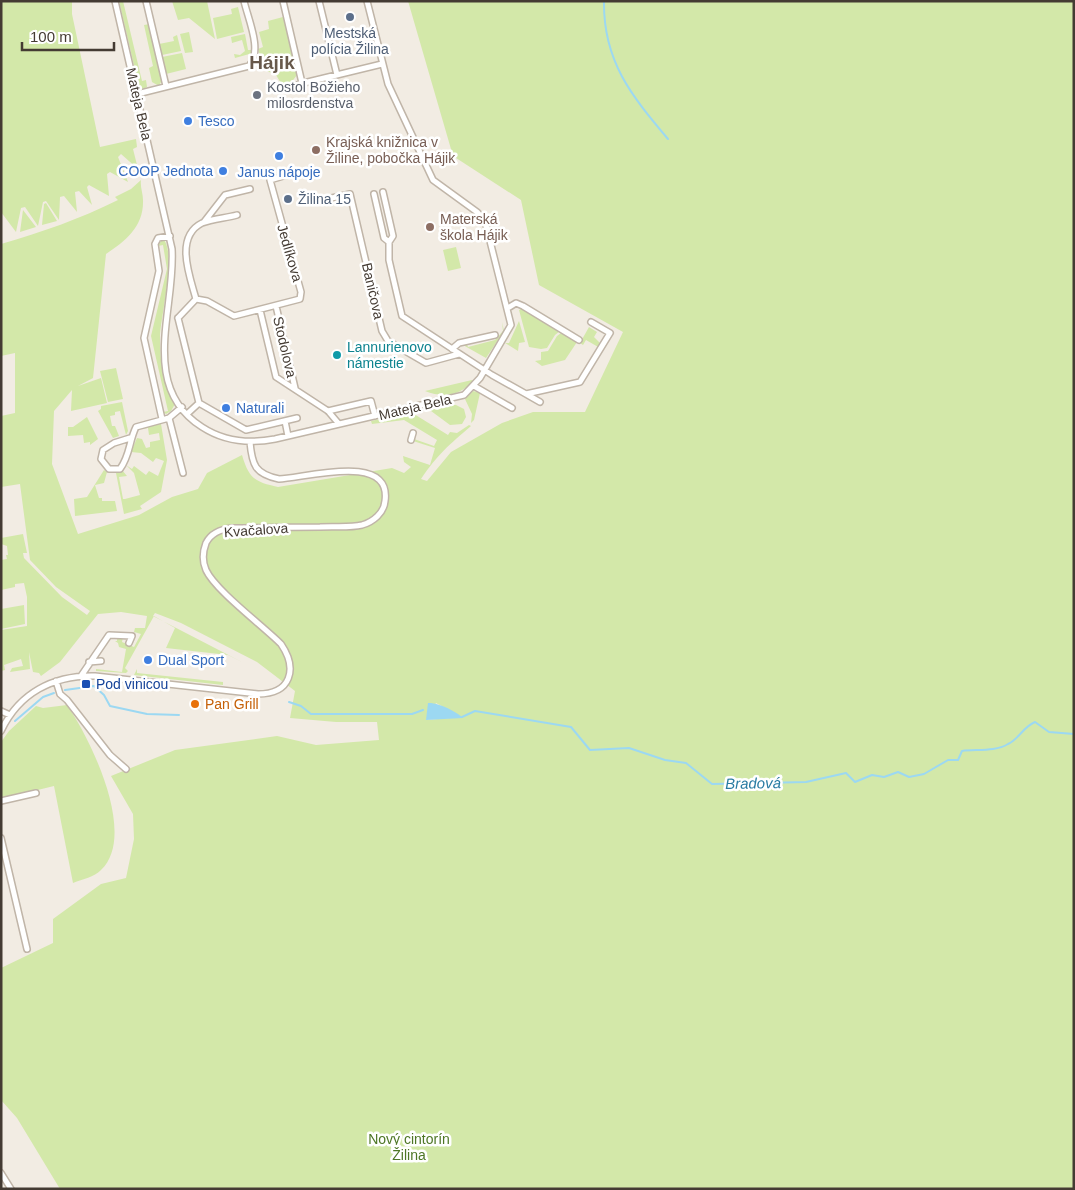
<svg xmlns="http://www.w3.org/2000/svg" width="1075" height="1190" font-family="Arial,sans-serif">
	<rect width="100%" height="100%" fill="#f2ece3"/>
	<path fill="#d3e8a9" fill-rule="evenodd" d="M1,1h71v13l28,133 36,-8 1,8 -4,2 5,20 -17,-15 -3,3 10,25 -18,-10 -3,2 2,22 -20,-11 -2,2 5,18 -13,-14 -4,1 2,20 -13,-16 -4,1 -1,23 -13,-19 -3,1 -5,24 -13,-19 -4,1 -5,24 -15,-20z
		M119,1h4l19,80 4,-1 1,7 -4,2 -4,-2z
		M172,1h35l8,38 -26,-21 -11,2z
		M408,1h666v1188h-1014l-43,-71 -16,-18v-132l52,-25v-24l48,-35 25,-6 8,-39 -1,-25 -22,-38 64,-26 102,-14 39,9 63,-5 -2,-18h-41l-46,-4 5,-27 -38,-29 -76,-39 -26,-10 -2,3 89,46 -14,-7 -62,-7 9,-20 -21,-12 -29,52 3,3 -2,2 -30,-2v-2l26,3 4,-23 -7,-2 -1,-4 -3,-2h2v-4h6l-1,5 12,5 7,-13 -7,-2 1,-4h10l2,-12 -26,-4 -23,2 -38,48 -19,14 -2,-3 -6,-1 -4,-20 1,17 -20,3 2,-4 11,-2 -2,-7 -17,6 1,5 -4,1v-41l26,-4v-29l-3,-14 -9,1v3l-14,3v-30l6,-1 -1,-4h2l-1,-9 -6,-2v-6l22,-4 4,19h-4l1,5 38,39 25,18 3,-4 -34,-24 -26,-27 -10,-76 -19,3v-71l14,-3v-60l-14,3v-112c41,-12 79,-25 117,-44l-3,-3 16,-8 10,-9c-1,7 2,13 2,20 1,26 -17,41 -37,54l-13,124 -15,8 23,-8 6,25 -36,8 1,-21 -18,21 -2,53 26,70 61,-19 33,-18 26,-8 9,-16 35,-18c7,23 12,27 36,32l114,-19 12,5 7,-6 -7,-5 -1,-6 27,9 5,-17 -22,-7 1,-2 20,7 3,-6 -33,-20 -32,4 -1,-3 43,-10v3l34,21 2,-3 7,1 12,-8 2,1c-22,19 -33,28 -50,53l6,2 24,-29 51,-29 31,-11h52l38,-80 -84,-47 -18,-85 -68,-44zM436,703l26,14 -36,3z
		M238,7l6,25 -27,7 -4,-21 19,-4 -1,-5z
		M283,17l14,58 -7,9 -8,1 -6,-10 -20,-9 4,-10 -2,-7 5,-2 -4,-15 10,-3 -1,-8z
		M150,24l12,56 -3,6 -7,-4 -3,-14 4,-2 -9,-41z
		M189,32l4,20 -8,1 -5,-19z
		M245,34l3,16h5v3l-18,5 -1,-4 6,1 5,-4 -3,-11 -10,3 -1,-6z
		M177,35l4,16 -19,4 -3,-11 15,-3 -1,-4z
		M182,53l4,16 -20,5 -4,-17z
		M46,203l11,18 -15,4 2,-21z
		M23,210l13,17 -16,5z
		M164,240c12,15 -3,76 -4,96 0,24 2,48 15,68l-4,7 -5,3 -3,-2 5,-1 -17,-75 16,-67 -4,-24 -5,1 3,-5z
		M456,247l5,21 -13,3 -5,-21z
		M523,308l37,23 -5,4 -8,13 -6,1 -12,-2 -10,-37z
		M519,321l6,21 -6,1 -1,8 -13,-8h4z
		M502,322l2,9 -18,27 -23,-13 4,-1 1,3 27,-7 8,-9z
		M589,327l8,5 -3,5 8,8 -2,3 -14,-8 -3,5 -3,-2z
		M561,333l16,9 -12,18 -23,6 -7,-5 6,-1v-8l7,-1 9,-15z
		M116,368l7,31 -15,3 -8,-31z
		M472,380l1,1c-13,15 -30,17 -48,10z
		M473,391l7,2 -6,27 -3,3 1,-9 -7,-15z
		M122,402l6,29 -2,4 -6,-24 -5,1v3l-5,1 2,10h3l4,10 -6,2 -15,-27 3,-2v-3z
		M446,404l10,1 8,4 2,8 -4,7 -12,1 -23,-17z
		M87,417l11,22 -8,6v-3l-6,1 -1,-8 -15,1v-9h5z
		M161,424l6,36 -6,32 -21,14 2,3 -18,5 -8,-41 6,-3 5,6 -8,1 4,22h2l15,-4 -6,-22 -8,-8 6,4 2,-3 12,9 3,-4 9,5 6,-15 -8,-3 -3,4 -12,-9 -10,-1 6,-14 5,1 4,9 4,-1v-5l10,-2 -1,-7 -10,2 -1,-7 -6,1v-2z
		M104,470l3,2 -3,11 -9,2 4,13h3v3h13l2,10 -42,5 -1,-17 13,-2z
		M24,605l1,19 -24,5v-20z
		M137,669v4l86,9v3l-89,-10z
		M67,705c23,33 71,130 34,165 -7,7 -18,9 -28,13l-19,-97 -53,13v-57l8,-11 27,-25 7,2z"/>
	<path fill="#9cd8f2" d="M428,703c9,-1 28,8 35,15l-37,2z"/>
	<g fill="none" stroke-linecap="round" stroke-linejoin="round">
		<path stroke="#9cd8f2" stroke-width="2" d="M604,1c-1,60 27,94 64,138
			M65,690l29,-4 10,9 6,11 37,8 32,1
			M289,702l12,4 10,8h101l11,-4
			M462,717l13,-6 96,16 19,23 39,-2 36,12 21,3 26,21 94,-2 40,-9 9,9 17,-7 12,2 14,-5 11,5 15,-3 24,-14h10l4,-9c14,-2 33,1 46,-7 11,-5 15,-17 27,-22l14,10 25,2
			M15,721l28,-24 11,-4"/>
		<g stroke="#c0b5a8" stroke-width="8">
			<path id="street" d="M115,1l57,248c4,59 -34,137 30,178 23,15 47,17 73,12l189,-44 16,-17 31,-53 -26,-104 -8,-9 -44,-32 -45,-96 -21,-83
				M146,1l20,85
				M283,1l19,82
				M319,1l18,74
				M283,88l99,-24
				M137,94l112,-28c14,-15 -1,-47 -5,-65
				M383,192l10,44 -4,6
				M374,194l10,44 5,4v18l13,56 90,59 34,19 54,-12 30,-49 -19,-11
				M318,201l32,-7 32,137 6,10 38,22 33,-9
				M237,215c-11,3 -25,4 -35,8 -28,14 -12,54 -6,76l11,2 27,15 66,-17 1,-7 -31,-112 20,-6
				M204,222l21,-27 25,-6
				M276,306l19,82
				M508,308l8,-5 7,3 56,34
				M260,310l16,67 52,34 11,13
				M178,318l21,85 47,27 51,-12
				M178,318l18,-19
				M452,349l7,-6 36,-8
				M474,386l38,22
				M526,394l14,8
				M328,411l43,-10 4,15
				M187,414l12,-11
				M169,418l14,55
				M162,419l-18,-81 15,-67 -4,-27 3,-6 12,-2
				M285,421l3,15
				M130,438l-16,5 -11,7 -2,9 8,10h11c10,-13 9,-28 16,-42l33,-9 13,-11
				M411,440l2,-7
				M89,662l12,-1
				M81,676l28,-41 23,1 -3,7
				M56,681l4,13 7,6 43,55 16,14
				M1,711l9,4
				M1,731c18,-38 52,-56 94,-55l163,18c33,0 40,-25 23,-50 -18,-18 -66,-54 -75,-74 -4,-9 -3,-19 0,-27 5,-10 16,-14 26,-15 30,0 59,-1 88,-1 14,-1 29,1 42,-2 11,-3 22,-12 23,-24 7,-49 -80,-23 -106,-22 -24,-5 -27,-14 -29,-37
				M1,801l35,-8
				M1,838l26,111
				M1,1173l10,16"/>
		</g>
		<use href="#street" stroke="#fff" stroke-width="5"/>
	</g>
	<g fill="#5c6f8a" stroke="#fff" stroke-width="2">
		<circle cx="350" cy="17" r="5"/>
		<circle cx="288" cy="199" r="5"/>
	</g>
	<circle fill="#6b7280" stroke="#fff" stroke-width="2" cx="257" cy="95" r="5"/>
	<g fill="#3f7fe0" stroke="#fff" stroke-width="2">
		<circle cx="188" cy="121" r="5"/>
		<circle cx="279" cy="156" r="5"/>
		<circle cx="223" cy="171" r="5"/>
		<circle cx="226" cy="408" r="5"/>
		<circle cx="148" cy="660" r="5"/>
	</g>
	<g fill="#8d6e63" stroke="#fff" stroke-width="2">
		<circle cx="316" cy="150" r="5"/>
		<circle cx="430" cy="227" r="5"/>
	</g>
	<circle fill="#0f9aa8" stroke="#fff" stroke-width="2" cx="337" cy="355" r="5"/>
	<rect fill="#1a4fb4" stroke="#fff" stroke-width="2" x="81" y="679" width="10" height="10" rx="2.5"/>
	<circle fill="#e8710a" stroke="#fff" stroke-width="2" cx="195" cy="704" r="5"/>
	<g text-anchor="middle" dominant-baseline="central" stroke-width="5" stroke-linejoin="round" paint-order="stroke">
		<g font-size="14" fill="#4e5e75" stroke="#fff">
			<text x="350" y="33">Mestská<tspan x="350" dy="16">polícia Žilina</tspan></text>
			<text x="298" y="199" text-anchor="start">Žilina 15</text>
		</g>
		<g font-size="14" fill="#5b616d" stroke="#fff" text-anchor="start">
			<text x="267" y="87">Kostol Božieho<tspan x="267" dy="16">milosrdenstva</tspan></text>
		</g>
		<g font-size="14" fill="#443b33" stroke="#fff">
			<text transform="translate(139 104) rotate(77)">Mateja Bela</text>
			<text transform="translate(290 253) rotate(74)">Jedlíkova</text>
			<text transform="translate(373 291) rotate(77)">Baničova</text>
			<text transform="translate(285 347) rotate(77)">Stodolova</text>
			<text transform="translate(415 407) rotate(-13)">Mateja Bela</text>
			<text transform="translate(256 530) rotate(-4)">Kvačalova</text>
		</g>
		<g font-size="14" fill="#366cbe" stroke="#fff" text-anchor="start">
			<text x="198" y="121">Tesco</text>
			<text x="213" y="171" text-anchor="end">COOP Jednota</text>
			<text x="279" y="172" text-anchor="middle">Janus nápoje</text>
			<text x="236" y="408">Naturali</text>
			<text x="158" y="660">Dual Sport</text>
		</g>
		<g font-size="14" fill="#785e54" stroke="#fff" text-anchor="start">
			<text x="326" y="142">Krajská knižnica v<tspan x="326" dy="16">Žiline, pobočka Hájik</tspan></text>
			<text x="440" y="219">Materská<tspan x="440" dy="16">škola Hájik</tspan></text>
		</g>
		<g font-size="14" fill="#0d838f" stroke="#fff" text-anchor="start">
			<text x="347" y="347">Lannurienovo<tspan x="347" dy="16">námestie</tspan></text>
		</g>
		<g font-size="14" fill="#164399" stroke="#fff" text-anchor="start">
			<text x="96" y="684">Pod vinicou</text>
		</g>
		<g font-size="14" fill="#c56008" stroke="#fff" text-anchor="start">
			<text x="205" y="704">Pan Grill</text>
		</g>
		<g font-size="14" fill="#4d7625" stroke="#fff">
			<text x="409" y="1139">Nový cintorín<tspan x="409" dy="16">Žilina</tspan></text>
		</g>
		<g font-size="15" font-style="italic" fill="#287ba2" stroke="#fff">
			<text transform="translate(753 783) rotate(-1)">Bradová</text>
		</g>
		<g font-size="19" font-weight="bold" fill="#67584a" stroke="#fff">
			<text x="272" y="62">Hájik</text>
		</g>
	</g>
	<rect width="1075" height="1190" fill="none" stroke="#443b33" stroke-width="5"/>
	<path d="M22 42v8h92v-8" fill="none" stroke="#443b33" stroke-width="2.5"/>
	<text x="30" y="42" font-size="15" fill="#443b33" stroke="#ffffff" stroke-width="4" paint-order="stroke">100 m</text>
</svg>
